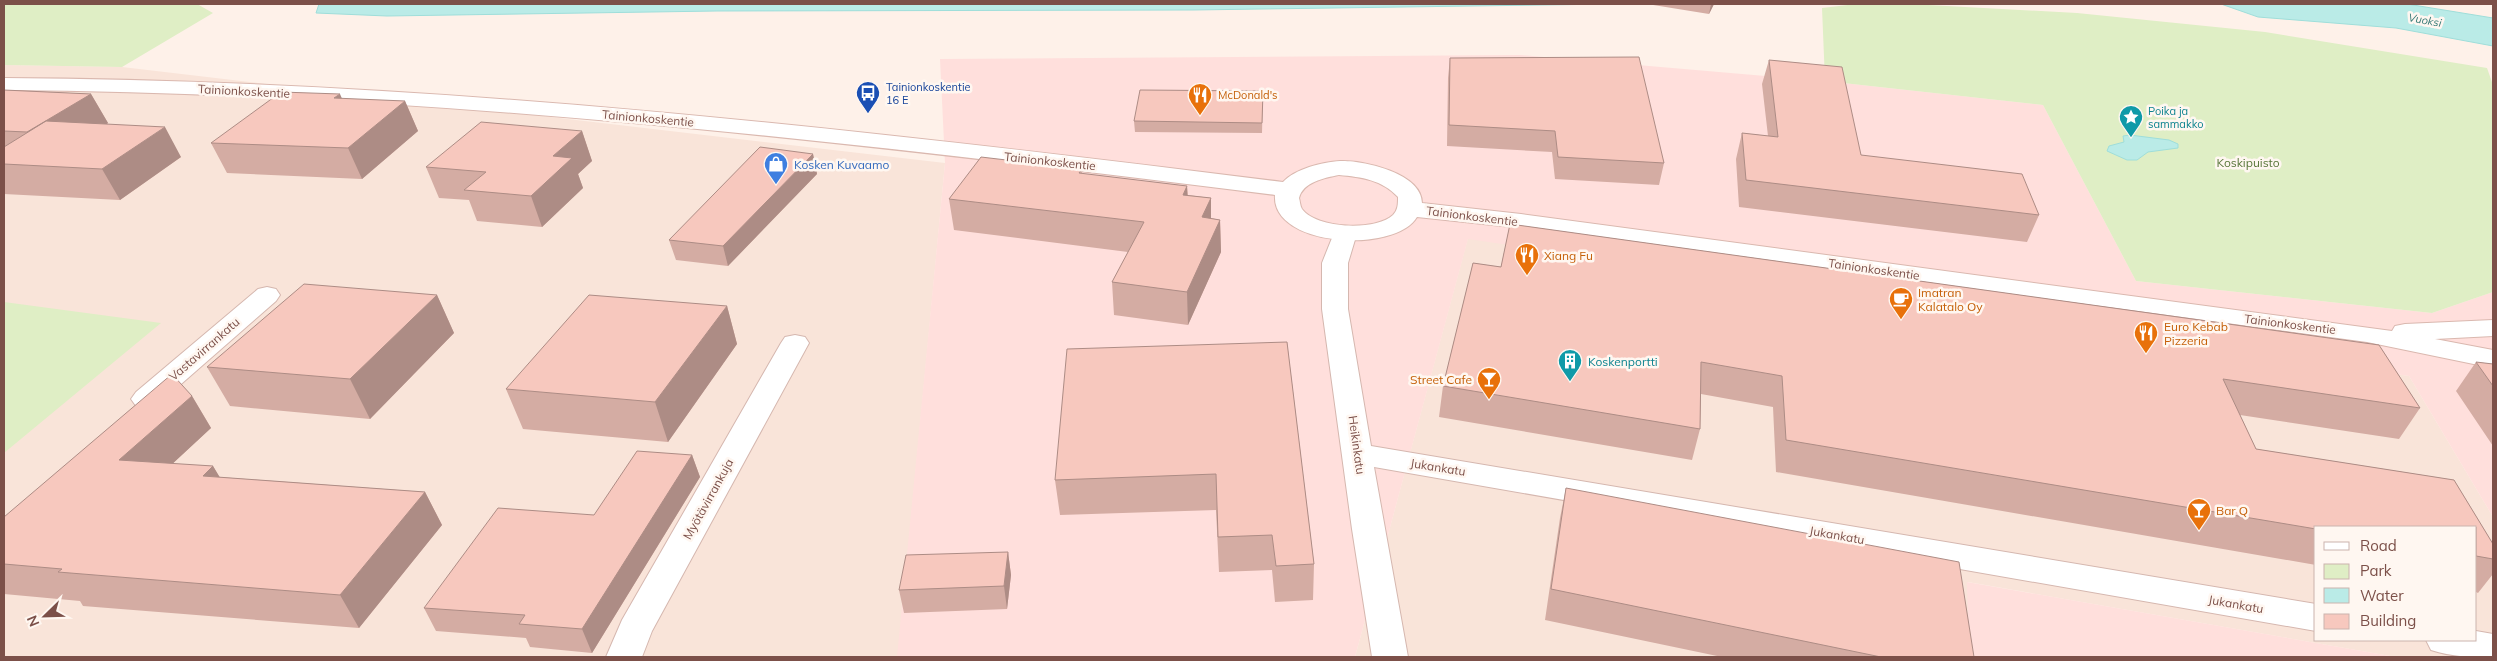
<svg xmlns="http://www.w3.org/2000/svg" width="2497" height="661" font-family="Mulish,sans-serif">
	<rect width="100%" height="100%" fill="#fef1e9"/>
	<path fill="#f9e4d9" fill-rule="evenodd" d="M4,65l118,2 823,96 -47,494h-894z
		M1468,238l941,138 84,141v140h-97l-428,-75 1,75h-614zM2316,527h160v113h-160z"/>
	<path fill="#ffdfdc" d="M1520,55l305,26 218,24 93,176 296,32 61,-21v225l-84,-141 -941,-137 -113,418h-458l48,-494 -5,-104z
		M1967,582l429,75h-427z"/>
	<path fill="#dfeec5" d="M4,4h193l16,9 -91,54 -118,-2z
		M1856,4h54l167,9 188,19 222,36 6,17v207l-61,21 -296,-32 -93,-176 -218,-24 -3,-73z
		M4,302l157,21 -157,130z"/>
	<path fill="#baebe7" stroke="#9fdeda" d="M319,4h1293l-419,6 -476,1 -330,5 -71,-3z
		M2221,4h186l86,14v28l-97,-18 -138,-11z
		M2130,135l39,5 9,4v4l-30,4 -11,8h-10l-20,-9 2,-5 15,-4 -1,-6z"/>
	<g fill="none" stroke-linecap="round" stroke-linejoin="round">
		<g stroke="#d5b7af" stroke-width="2">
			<path id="street" d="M1345,226l9,2 3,5 -9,30v46l23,137 945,158v27l-942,-164 34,190h-36l-20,-128 -30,-220v-46l14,-35z
				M267,287l9,2 4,6 -4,6 -120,105 -10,2 -10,-2 -5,-7 5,-7 122,-103z
				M795,335l10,2 4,6 -157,288 -10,26h-36l16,-37 159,-277 4,-6z
				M2476,631l17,3v23c-21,0 -41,0 -62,-7l-5,-10h50z"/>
		</g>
		<g stroke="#dab8af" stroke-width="2">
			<path id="secondary" d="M4,78c428,2 855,51 1279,104 12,-13 39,-20 57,-21 23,-1 82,12 82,42l99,11 871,117 3,-5 10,-2 88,-4v16l-58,3 58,11v18l-126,-26 -846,-114 -104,-11c-22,37 -146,30 -142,-22 -421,-53 -845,-102 -1271,-105zM1339,175c23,2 43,5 59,22 0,7 0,13 -5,18 -17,16 -76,14 -91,-6 -2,-3 -2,-8 -3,-11 4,-16 25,-20 40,-23z"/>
		</g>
		<use href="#street" fill="#fff" fill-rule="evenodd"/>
		<use href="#secondary" fill="#fff" fill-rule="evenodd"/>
	</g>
	<path fill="#d4aca3" d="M1647,4h67l-5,10z
		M1450,58l214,105 -5,22 -104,-6 -3,-27 -105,-6 1,-68z
		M1769,60l92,95 178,60 -12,27 -288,-35 -3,-48 6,-26 26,3 -6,-52z
		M4,90l87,4 17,29 -1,1 74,33 -61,43 -116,-6z
		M1263,91l-1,42 -127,-1 -1,-11z
		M341,99l64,2 13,30 -56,48 -135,-6 -16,-30z
		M582,131l10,30 -14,13 5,14 -41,39 -65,-6 -8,-21 -30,-2 -13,-31z
		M813,154l4,20 -89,92 -52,-6 -7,-20z
		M1082,169v5l105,12 1,9 23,3v20l9,2 1,32 -33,73 -74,-10 -2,-33 16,-30 -174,-22 -5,-31z
		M1510,224l869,121 41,63 -21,31 -159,-24 16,34 198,31 39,64v30l-15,19 -2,-1v-65h-160v38l-540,-93 -3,-65 -72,-13 -1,35 -8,31 -253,-43 4,-31 30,-123 28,4z
		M437,295l17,38 -84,86 -140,-13 -23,-39z
		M727,306l10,38 -69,98 -145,-13 -17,-40z
		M1287,342l27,222 -1,36 -38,2 -3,-32 -53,2 -3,-62 -156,5 -5,-35z
		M2476,362l17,2v82l-37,-55z
		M192,396l19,32 -39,36 41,2 6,11 206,15 17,33 -83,103 -276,-22 -3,-5 -76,-7v-77z
		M692,455l8,22 -108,176 -62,-6 -4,-9 -90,-7 -12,-23 170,-93z
		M1566,488l408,169h-252l-177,-37 15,-102z
		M1008,552l3,23 -4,34 -103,4 -5,-23z"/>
	<path fill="#ad8c85" d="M1711,4h3l-5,10z
		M91,94l17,29 -63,40 -18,-31z
		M340,94l13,30 -19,-26z
		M405,101l13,30 -56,48 -14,-31z
		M165,127l16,30 -61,43 -18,-31z
		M582,131l10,30 -14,13 5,14 -41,39 -11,-31 22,-40z
		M813,154l4,20 -89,92 -5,-20z
		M1187,186l1,32 -5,-23z
		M1211,198v32l-9,-13z
		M1220,220l1,32 -33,73 -1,-33z
		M437,295l17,38 -84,86 -20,-40z
		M727,306l10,38 -69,98 -13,-40z
		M192,396l19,32 -70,65 -22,-33z
		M692,455l8,22 -108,176 -10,-24z
		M213,466l20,33 -30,-23z
		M425,492l17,33 -83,103 -19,-33z
		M1008,552l3,23 -4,34 -3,-23z"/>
	<path fill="#f7c8be" stroke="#ad8c85" d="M1639,57l25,106 -106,-6 -3,-26 -106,-6 1,-67z
		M1769,60l73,7 19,88 161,19 17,41 -293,-35 -4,-47 36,4z
		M4,90l87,4 -64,38 -23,-1z
		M1140,90l123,1 -1,32 -128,-2z
		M281,92l59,2 -6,4 71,3 -57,47 -137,-5z
		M46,121l119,6 -63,42 -98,-5v-17z
		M481,122l101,9 -29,25 19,2 -41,38 -67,-6 22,-18 -60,-5z
		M760,147l53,7 -90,92 -54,-6z
		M981,157l101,12 -3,4 108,13 -4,9 28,3 -9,19 18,3 -33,72 -75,-10 32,-60 -195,-23z
		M1510,224l869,121 41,63 -197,-29 33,70 198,31 39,64v15l-17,-3v-29h-160v2l-530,-89 -4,-64 -81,-14 -1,67 -257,-43 30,-123 28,4z
		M304,284l133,11 -87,84 -143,-12z
		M589,295l138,11 -72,96 -149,-13z
		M1287,342l27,222 -38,2 -4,-31 -54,2 -2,-63 -161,6 12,-131z
		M2476,362l17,2v22z
		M172,374l20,22 -73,64 94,6 -10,10 222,16 -85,103 -282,-23 4,-3 -58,-5v-47z
		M637,451l55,4 -110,174 -63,-5 6,-9 -101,-7 74,-100 96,7z
		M1566,488l393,74 15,95h-93l-330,-68z
		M1008,552l-4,34 -105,4 7,-35z"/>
	<defs>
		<g id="bus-pin" transform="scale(1.25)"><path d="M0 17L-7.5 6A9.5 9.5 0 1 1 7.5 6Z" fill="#1a4fb4" stroke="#fff7f1"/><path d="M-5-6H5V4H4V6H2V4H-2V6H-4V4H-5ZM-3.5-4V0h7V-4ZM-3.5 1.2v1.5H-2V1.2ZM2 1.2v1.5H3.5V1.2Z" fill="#fff"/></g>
		<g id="restaurant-pin" transform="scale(1.25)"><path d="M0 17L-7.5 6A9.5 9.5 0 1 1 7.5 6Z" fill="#e8710a" stroke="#fff7f1"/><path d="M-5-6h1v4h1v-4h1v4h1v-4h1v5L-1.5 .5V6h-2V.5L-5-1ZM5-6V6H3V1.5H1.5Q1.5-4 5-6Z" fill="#fff"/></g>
		<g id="sight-pin" transform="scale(1.25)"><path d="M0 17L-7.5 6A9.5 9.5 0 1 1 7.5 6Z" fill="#0f9aa8" stroke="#fff7f1"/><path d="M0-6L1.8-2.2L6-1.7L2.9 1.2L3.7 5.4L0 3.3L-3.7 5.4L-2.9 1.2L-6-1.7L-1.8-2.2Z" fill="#fff"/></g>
		<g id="shop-pin" transform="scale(1.25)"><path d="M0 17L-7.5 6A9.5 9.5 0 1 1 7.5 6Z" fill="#3f7fe0" stroke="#fff7f1"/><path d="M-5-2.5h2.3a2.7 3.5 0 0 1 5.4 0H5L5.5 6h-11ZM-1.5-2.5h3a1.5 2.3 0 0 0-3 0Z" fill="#fff"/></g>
		<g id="cafe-pin" transform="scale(1.25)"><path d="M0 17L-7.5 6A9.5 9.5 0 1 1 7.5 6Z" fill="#e8710a" stroke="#fff7f1"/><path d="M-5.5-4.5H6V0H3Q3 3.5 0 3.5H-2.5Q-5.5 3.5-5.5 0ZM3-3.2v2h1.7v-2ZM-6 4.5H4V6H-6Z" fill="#fff"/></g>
		<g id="building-pin" transform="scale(1.25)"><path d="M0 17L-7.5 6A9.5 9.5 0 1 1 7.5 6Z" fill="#0f9aa8" stroke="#fff7f1"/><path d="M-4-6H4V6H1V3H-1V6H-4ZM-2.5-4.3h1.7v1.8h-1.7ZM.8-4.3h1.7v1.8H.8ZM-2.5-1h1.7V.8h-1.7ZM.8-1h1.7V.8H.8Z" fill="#fff"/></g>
		<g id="bar-pin" transform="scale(1.25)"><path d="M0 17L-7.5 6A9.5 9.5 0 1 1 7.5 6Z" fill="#e8710a" stroke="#fff7f1"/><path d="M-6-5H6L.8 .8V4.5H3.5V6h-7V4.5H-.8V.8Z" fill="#fff"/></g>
	</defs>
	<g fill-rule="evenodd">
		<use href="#bus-pin" x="868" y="93"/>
		<use href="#restaurant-pin" x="1200" y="95"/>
		<use href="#sight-pin" x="2131" y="117"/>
		<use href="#shop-pin" x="776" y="164"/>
		<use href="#restaurant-pin" x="1527" y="255"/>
		<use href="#cafe-pin" x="1901" y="299"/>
		<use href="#restaurant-pin" x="2146" y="333"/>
		<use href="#building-pin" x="1570" y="361"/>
		<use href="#bar-pin" x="1489" y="379"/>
		<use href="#bar-pin" x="2199" y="510"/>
	</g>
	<g text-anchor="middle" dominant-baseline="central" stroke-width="5" stroke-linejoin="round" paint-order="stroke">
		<g font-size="11" font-style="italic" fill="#387b77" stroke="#fff7f1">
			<text transform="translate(2425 20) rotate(10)">Vuoksi</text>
		</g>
		<g font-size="11" fill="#164399" stroke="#fff7f1" text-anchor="start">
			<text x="886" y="87">Tainionkoskentie<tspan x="886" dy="13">16 E</tspan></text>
		</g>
		<g font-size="11" fill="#c56008" stroke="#fff7f1" text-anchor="start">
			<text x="1218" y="95">McDonald's</text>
		</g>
		<g font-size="11" fill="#0d838f" stroke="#fff7f1" text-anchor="start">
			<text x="2148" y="111">Poika ja<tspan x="2148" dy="13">sammakko</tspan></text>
		</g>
		<g font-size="12" fill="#7c5049" stroke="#fff7f1">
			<text transform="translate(244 91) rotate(3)">Tainionkoskentie</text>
			<text transform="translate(648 118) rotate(5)">Tainionkoskentie</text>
			<text transform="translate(1050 161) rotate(6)">Tainionkoskentie</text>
			<text transform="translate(1472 216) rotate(7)">Tainionkoskentie</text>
			<text transform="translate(1874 269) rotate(8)">Tainionkoskentie</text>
			<text transform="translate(2290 324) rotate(7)">Tainionkoskentie</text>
			<text transform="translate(204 349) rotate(-41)">Vastavirrankatu</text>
			<text transform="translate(1357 445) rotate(82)">Heikinkatu</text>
			<text transform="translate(1438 467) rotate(9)">Jukankatu</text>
			<text transform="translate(708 499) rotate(-61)">Myötävirrankuja</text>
			<text transform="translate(1837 535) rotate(10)">Jukankatu</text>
			<text transform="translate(2236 604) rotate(10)">Jukankatu</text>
		</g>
		<g font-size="12" fill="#59773a" stroke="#fff7f1">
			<text x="2248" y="162">Koskipuisto</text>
		</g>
		<g font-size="12" fill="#366cbe" stroke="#fff7f1" text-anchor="start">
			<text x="794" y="164">Kosken Kuvaamo</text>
		</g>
		<g font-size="12" fill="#c56008" stroke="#fff7f1" text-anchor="start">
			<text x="1544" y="255">Xiang Fu</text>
			<text x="1918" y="292">Imatran<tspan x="1918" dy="14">Kalatalo Oy</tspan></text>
			<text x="2164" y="326">Euro Kebab<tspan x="2164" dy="14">Pizzeria</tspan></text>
			<text x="1472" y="379" text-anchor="end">Street Cafe</text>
			<text x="2216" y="510">Bar Q</text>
		</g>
		<g font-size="12" fill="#0d838f" stroke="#fff7f1" text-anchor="start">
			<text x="1588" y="361">Koskenportti</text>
		</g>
	</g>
	<rect width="2497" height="661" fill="none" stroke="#7c5049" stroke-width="10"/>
	<rect x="2314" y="526" width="162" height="115" fill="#fff7f1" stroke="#cbb4ae"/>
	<rect x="2324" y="542" width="25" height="8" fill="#ffffff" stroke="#cbb4ae"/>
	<text x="2360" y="551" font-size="15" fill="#7c5049">Road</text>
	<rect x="2324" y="564" width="25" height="15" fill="#dfeec5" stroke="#cbb4ae"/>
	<text x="2360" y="576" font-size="15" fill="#7c5049">Park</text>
	<rect x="2324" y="588" width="25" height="15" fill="#baebe7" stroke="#cbb4ae"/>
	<text x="2360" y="601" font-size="15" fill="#7c5049">Water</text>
	<rect x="2324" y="614" width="25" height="15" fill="#f7c8be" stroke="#cbb4ae"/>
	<text x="2360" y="626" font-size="15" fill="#7c5049">Building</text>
	<g transform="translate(45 616) rotate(247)" stroke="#fff7f1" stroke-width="4" paint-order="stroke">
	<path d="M0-4L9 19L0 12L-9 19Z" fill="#7c5049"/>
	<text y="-8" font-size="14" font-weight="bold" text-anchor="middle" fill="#7c5049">N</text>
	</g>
</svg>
